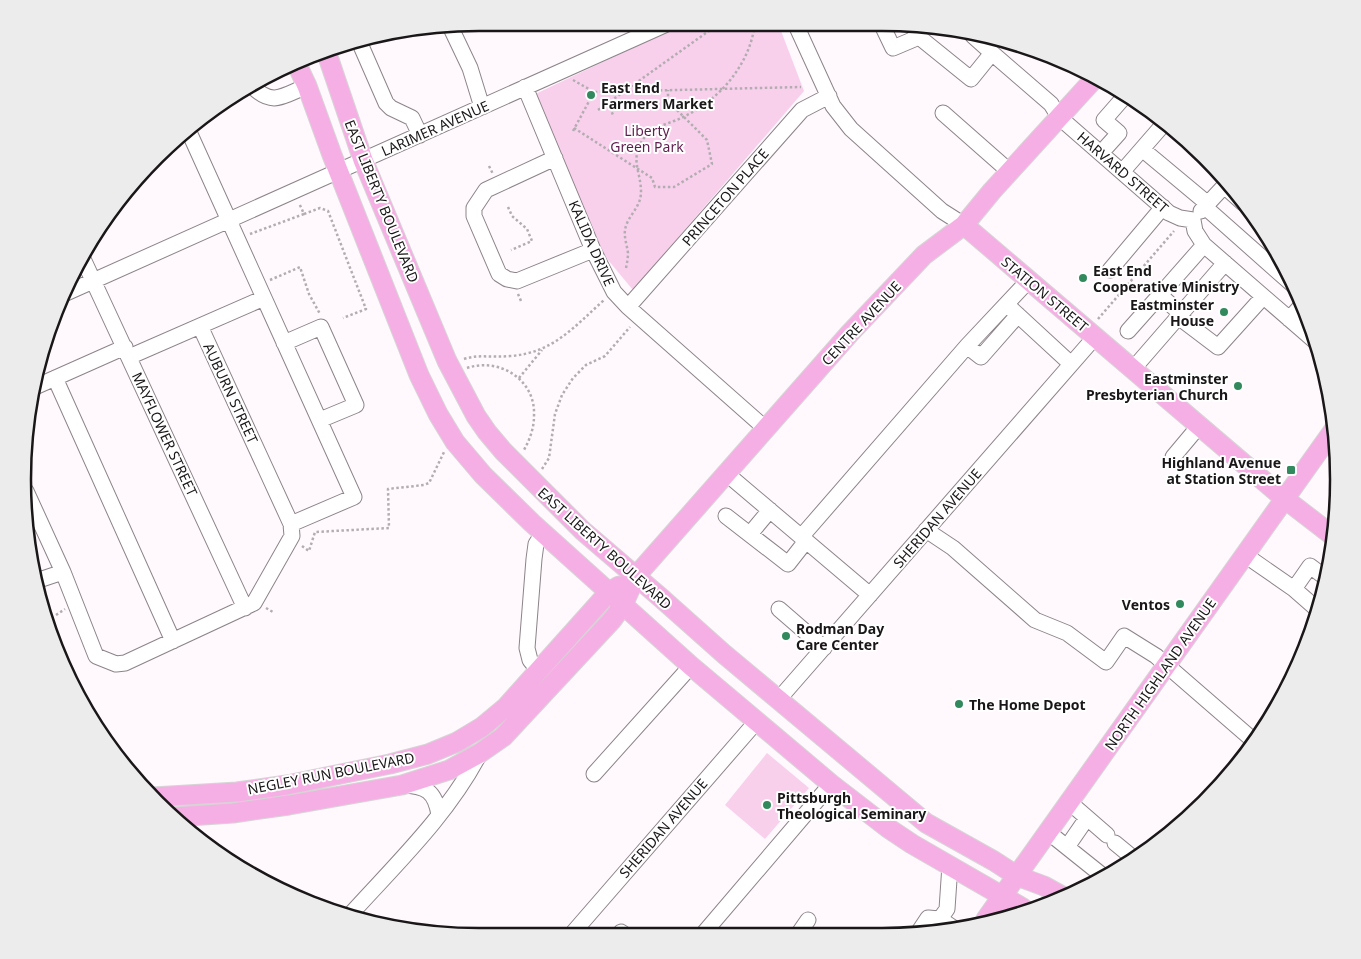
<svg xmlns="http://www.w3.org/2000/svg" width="1361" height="959" font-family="'Noto Sans',sans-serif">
	<rect width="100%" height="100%" fill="#fff9fd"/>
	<path fill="#f9d0ec" d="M685,23h93l26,68 -171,199 -25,-30 -15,-24 -64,-139z
		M767,753l42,35 -44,51 -40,-34z"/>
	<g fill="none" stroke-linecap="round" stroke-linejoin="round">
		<path stroke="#ddd7db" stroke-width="15" stroke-dasharray="15 8" stroke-linecap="butt" d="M939,933l3,-4"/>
		<g stroke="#8c8489" stroke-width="17">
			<path id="minor" d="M795,23l38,83 18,23 91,82 22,14
				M881,23l12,25 26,-11 52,42 21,-26 -19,-17 3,-3
				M450,26l20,42 12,39
				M358,39l28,64 5,5 21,10 8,17
				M992,53l59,51 8,13 110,96 11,5 13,2
				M253,87c20,20 31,8 54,-1
				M525,87l68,163 21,42 14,15 138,122
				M943,113l67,59
				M189,132l165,365 -63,27
				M1142,149l20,-23
				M1101,153l18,-20 -15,-13 21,-24
				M555,158l-69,32 -12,18v8l25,58 8,5 10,2 76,-31
				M1122,172l20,-23 66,55
				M1224,186l19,17
				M1205,207l88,78
				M1201,211l27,-29
				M1193,220l2,11 9,14 112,97
				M1204,245l-44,50 20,18 5,9 33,25 45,-50
				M84,261l161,347
				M1110,270l53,-63
				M64,294l605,-271
				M1007,305l64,59
				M628,307l174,-197 27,-14
				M1289,319l13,-14
				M1128,331l32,-36
				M284,343l37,-16 35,78 -36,15
				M967,346l14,11 37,-42
				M129,357l135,-59
				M1133,369l92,-106
				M55,378l118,263
				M35,387l90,-40
				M1173,457l26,-31
				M727,474l143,121
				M26,491l37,81 33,84 20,8 9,-1 129,-60 38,-67 -1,-12 -91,-198
				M726,516l62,48 18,-23
				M926,530l27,18 82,72 32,13 39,29 18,-26 32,20 98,85
				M750,534l20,-24
				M801,537l166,-191 62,-66
				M1245,555l49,34 24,21
				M39,580l24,-8
				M1294,589l16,-23 16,12
				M779,609l45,39
				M539,671l-9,-11 -3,-12 7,-89 2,-15 7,-11
				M778,700l317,-363
				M594,774l97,-108
				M403,785c23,1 32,6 36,30
				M1069,802l38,33
				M1048,832l55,44
				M1115,843l17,14
				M1067,847l20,-29
				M950,865l-3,44 -7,10 15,10
				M349,916c46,-51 99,-101 131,-163
				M799,933l9,-13
				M918,933l10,-15 12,1
				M703,934l128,-150
				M571,935l185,-213
				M619,935l2,-3 3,2"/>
		</g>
		<g stroke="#d6d5d6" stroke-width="21">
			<path id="major" d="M327,54l36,106 84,201 29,55 11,16 16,19 80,80 77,66 64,57 202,169 68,38 23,15 27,10 18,10
				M298,67l9,19 25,69 87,220 19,39 17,28 28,33 49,48 159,143 140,118 57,44 24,16 111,64
				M964,225l321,274 48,37
				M153,797l84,-5 50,-7 103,-21 38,-10 29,-12 25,-15 24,-20 103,-115 10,-6
				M174,817l59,-4 56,-8 113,-20 47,-15 31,-17 23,-16 109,-117 11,-15 13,-29 214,-243 74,-78 40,-30 28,-34 103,-113
				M986,919l349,-491"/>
		</g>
		<path stroke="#b2adb1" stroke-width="2.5" stroke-dasharray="2.5 2.5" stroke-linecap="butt" d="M573,80l21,12 207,-5
			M608,103l5,12
			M598,110l122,-87
			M574,128l78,50 3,9h19l38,-23 -5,-24 -39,-39v-11
			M573,131l21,-39
			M489,166l4,8
			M508,207l4,9 15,13 5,12 -21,9
			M304,214l16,-6 8,3 38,98 -23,9
			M250,234l54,-20 -5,-11
			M626,268c1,-5 2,-10 2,-15 -1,-8 -4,-15 -3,-23 2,-14 16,-22 16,-38 0,-21 -12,-33 3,-54 9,-12 25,-14 37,-20 38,-17 69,-53 74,-95
			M270,280l30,-13 9,27 11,20
			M518,294l3,7
			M1098,319l76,-88
			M464,359c15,-5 29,-1 46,-3 43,-3 64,-29 94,-56
			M467,368c33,-11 69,12 67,48 0,12 -4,23 -10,34
			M519,378l23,-28
			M542,469l7,-11 6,-44 7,-19 11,-17 13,-13 19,-9 25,-29
			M302,546l7,5 6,-19 74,-4 -1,-39 36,-4 5,-2 15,-31
			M266,608l7,4
			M56,615l9,-6"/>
		<use href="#minor" stroke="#fff" stroke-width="15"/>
		<use href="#major" stroke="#f6afe4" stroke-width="19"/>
	</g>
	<g fill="#32895d" stroke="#fff" stroke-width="2">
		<circle cx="591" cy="95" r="5"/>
		<circle cx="1083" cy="278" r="5"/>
		<circle cx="1224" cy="312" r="5"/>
		<circle cx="1238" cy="386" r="5"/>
		<rect x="1286" y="465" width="10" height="10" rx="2.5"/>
		<circle cx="1180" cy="604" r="5"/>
		<circle cx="786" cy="636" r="5"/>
		<circle cx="959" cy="704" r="5"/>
		<circle cx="767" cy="805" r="5"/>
	</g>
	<g text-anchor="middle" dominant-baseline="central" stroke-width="4" stroke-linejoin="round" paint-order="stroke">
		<g font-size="14" font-weight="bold" fill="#1a1719" stroke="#fff" text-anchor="start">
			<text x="601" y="87">East End<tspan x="601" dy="16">Farmers Market</tspan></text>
			<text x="1093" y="270">East End<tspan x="1093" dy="16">Cooperative Ministry</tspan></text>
			<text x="1214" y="304" text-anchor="end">Eastminster<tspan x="1214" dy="16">House</tspan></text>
			<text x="1228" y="378" text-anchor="end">Eastminster<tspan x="1228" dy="16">Presbyterian Church</tspan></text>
			<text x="1281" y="462" text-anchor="end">Highland Avenue<tspan x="1281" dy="16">at Station Street</tspan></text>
			<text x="1170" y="604" text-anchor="end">Ventos</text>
			<text x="796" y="628">Rodman Day<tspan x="796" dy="16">Care Center</tspan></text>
			<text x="969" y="704">The Home Depot</text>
			<text x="777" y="797">Pittsburgh<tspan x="777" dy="16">Theological Seminary</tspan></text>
		</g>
		<g font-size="14" fill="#1a1719" stroke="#fff">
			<text transform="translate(435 128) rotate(-24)">LARIMER AVENUE</text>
			<text transform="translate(1123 172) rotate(41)">HARVARD STREET</text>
			<text transform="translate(725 197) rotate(-49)">PRINCETON PLACE</text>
			<text transform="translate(382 201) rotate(68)">EAST LIBERTY BOULEVARD</text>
			<text transform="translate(592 243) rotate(66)">KALIDA DRIVE</text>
			<text transform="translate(1045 294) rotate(40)">STATION STREET</text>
			<text transform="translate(861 323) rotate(-47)">CENTRE AVENUE</text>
			<text transform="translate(231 393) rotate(65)">AUBURN STREET</text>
			<text transform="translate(165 434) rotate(65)">MAYFLOWER STREET</text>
			<text transform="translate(937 518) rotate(-49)">SHERIDAN AVENUE</text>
			<text transform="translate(605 548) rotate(42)">EAST LIBERTY BOULEVARD</text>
			<text transform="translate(1160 674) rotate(-55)">NORTH HIGHLAND AVENUE</text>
			<text transform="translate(331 773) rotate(-11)">NEGLEY RUN BOULEVARD</text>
			<text transform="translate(663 828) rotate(-49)">SHERIDAN AVENUE</text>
		</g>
		<g font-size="14" fill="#5e1e4f" stroke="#fff">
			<text x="647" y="130">Liberty<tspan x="647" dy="16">Green Park</tspan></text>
		</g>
	</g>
	<path d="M0 0H1361V959H0ZM479 31H882A448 448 0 0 1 1330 479V480A448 448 0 0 1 882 928H479A448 448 0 0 1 31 480V479A448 448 0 0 1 479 31Z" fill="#edeced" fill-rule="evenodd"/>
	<path fill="none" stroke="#1a1719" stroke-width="2.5" d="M479 31H882A448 448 0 0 1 1330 479V480A448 448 0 0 1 882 928H479A448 448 0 0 1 31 480V479A448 448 0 0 1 479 31Z"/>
</svg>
